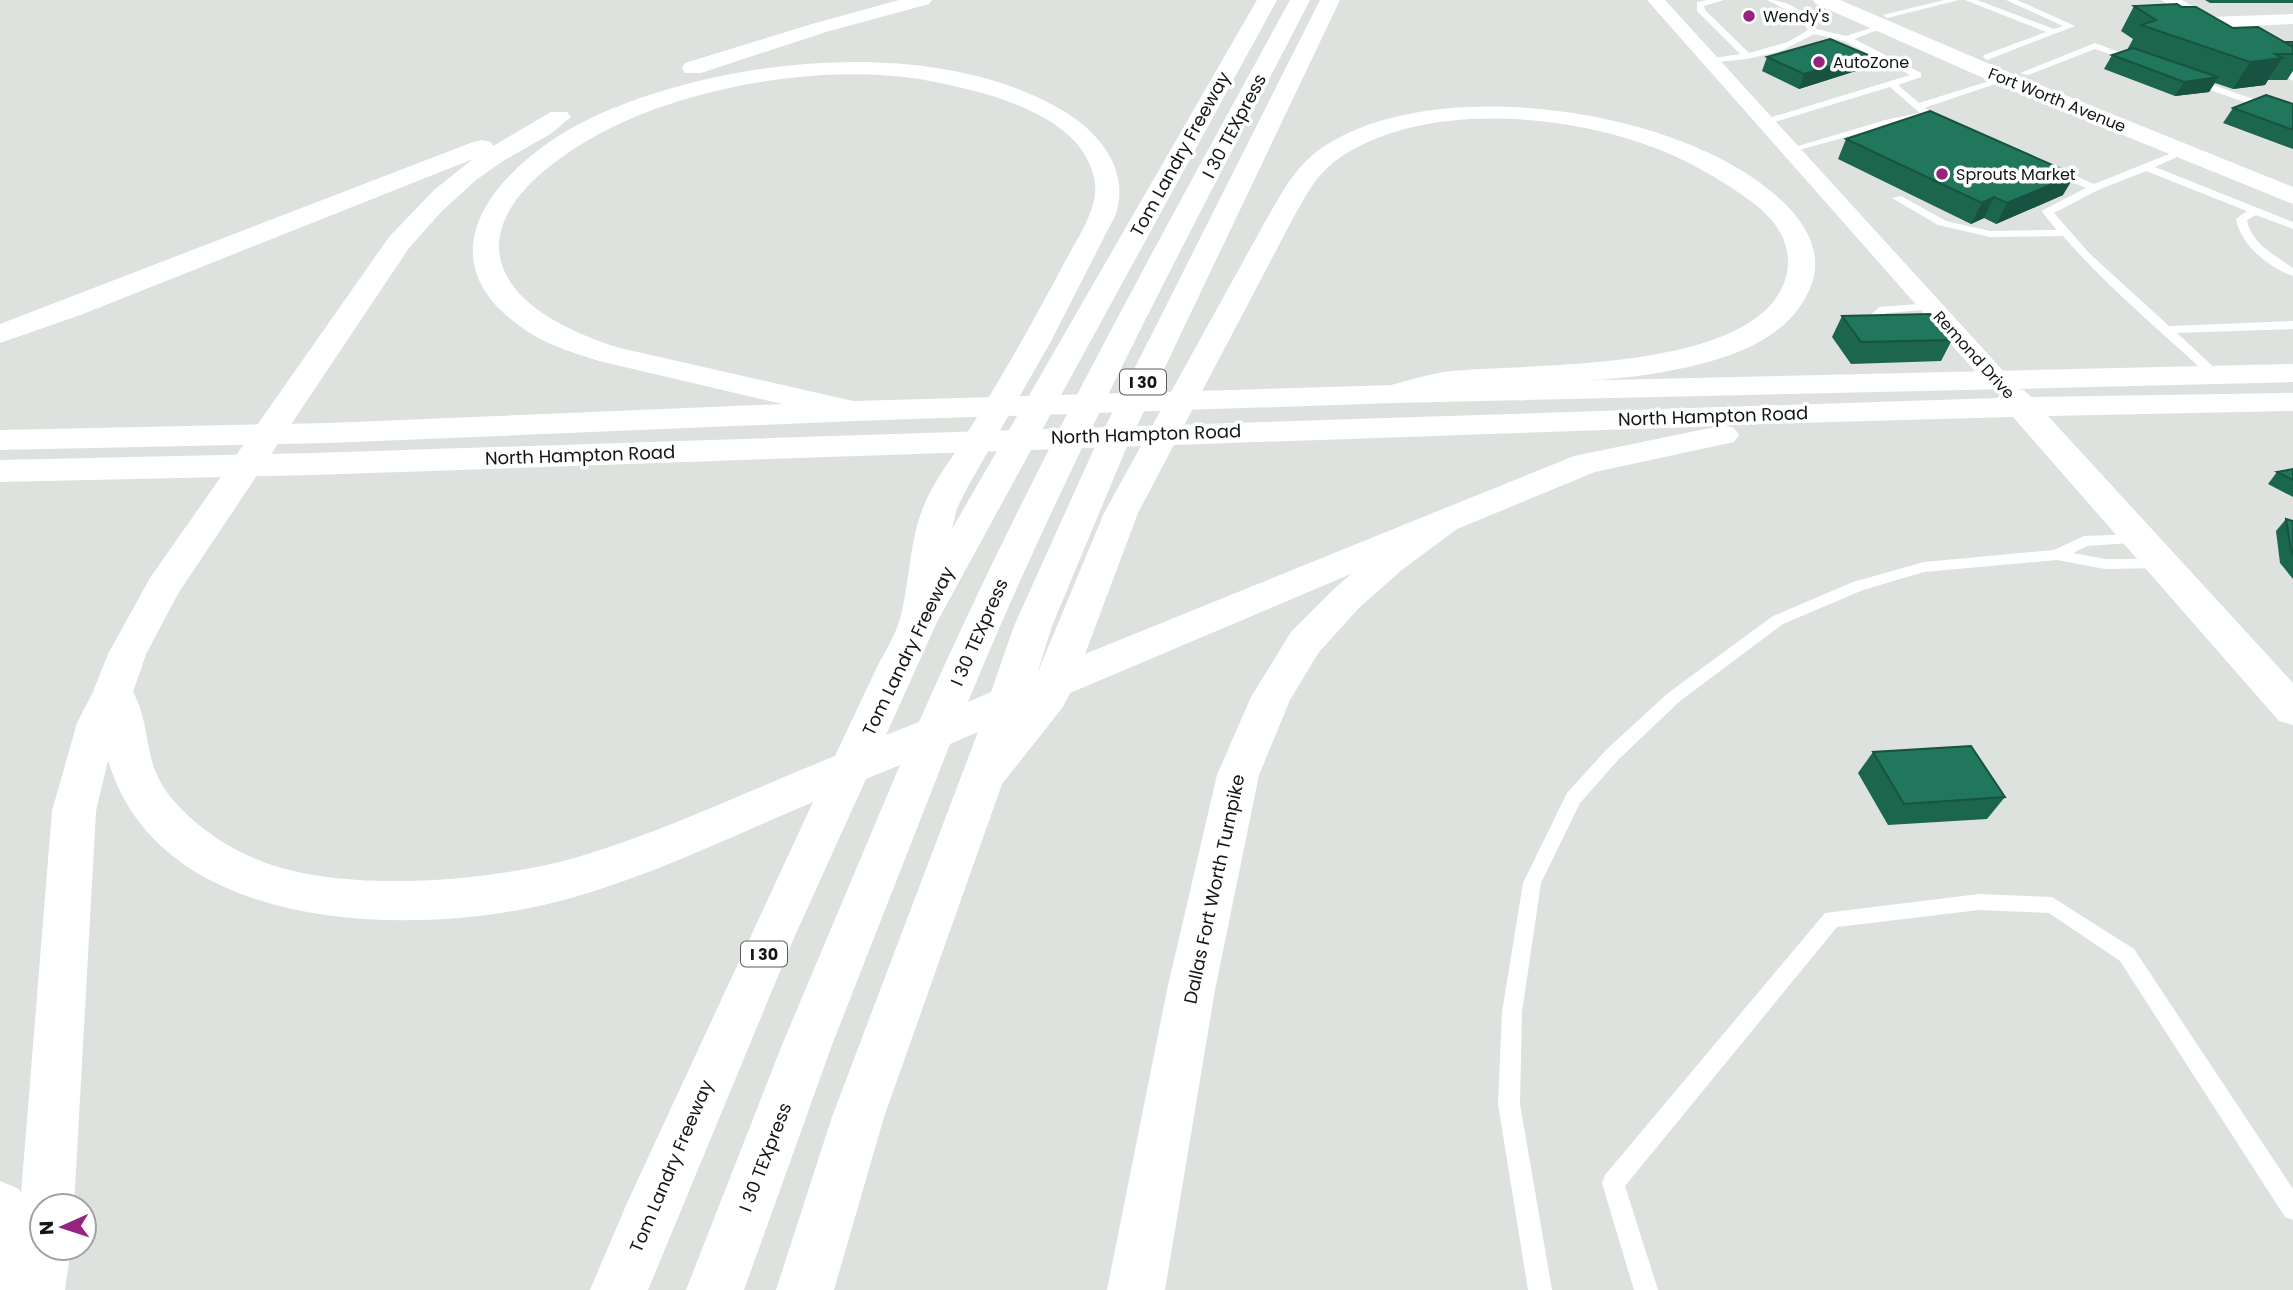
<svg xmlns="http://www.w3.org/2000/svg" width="2293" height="1290" font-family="Poppins,sans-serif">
	<rect width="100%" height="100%" fill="#dde2df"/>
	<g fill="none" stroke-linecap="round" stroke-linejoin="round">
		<path fill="#fff" fill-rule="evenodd" d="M1708,0h16l-20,6 1,4 44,43 39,-11 20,-12 -9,-14 -32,-16c22,0 37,11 49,29l30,7 37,-12v4l-29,11 67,34v4l-23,8 21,18 83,-26 8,2 -86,29 22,12v4l-20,-6 -33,6 -105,29v-4l101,-30 31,-6 -30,-26 -122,37h-6v-4l148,-45 -66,-34 -30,-7 -33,17 -34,8 -40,4v-4l33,-5 -43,-43v-9z
			M1944,0h15l-72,18 -4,-3z
			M1965,0h12l77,29 9,-3 -57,-26h11l58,26 -88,34 -4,-3 1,-2 62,-23z
			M2095,43l45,17 -4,3 -41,-14 -67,26 -8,-2z
			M2190,79h6l97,34v6l-103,-36z
			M2179,150l9,2 -33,15 138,55v7l-37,-14 -9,5c4,24 28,35 46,48v8c-24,-8 -53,-32 -57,-57l11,-8 -101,-40 -48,19 -44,23 35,40 80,73 124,-5v8l-116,4 42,39 2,3 -6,4 -4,-1c-50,-47 -103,-90 -148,-142l-73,1 -52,-12 -46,-27 9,-2 45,25 44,10 67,-1 -15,-18 1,-2 43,-22 -37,-16v-4h8l37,16z
			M1932,303l4,2v4l-50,4 -13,13h-8l-2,-3 16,-16z
			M2139,534l7,5 -2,3 -57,4 -14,7 32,6h57l7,5 -2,4 -62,1 -48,-9 -133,12 -61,18 -80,34 -103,77 -62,59 -38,43 -39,80 -19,129 -2,92 32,186h-24l-30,-186 4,-92 21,-129 44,-90 39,-43 62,-57 105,-77 80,-34 71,-20 130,-12 30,-14z
			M1979,894l73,3 82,52 159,240v31l-8,-3 -165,-256 -71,-48 -70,-3 -142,17 -212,259 33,104h-24l-32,-107 3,-8 220,-262z"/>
		<path fill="#fff" fill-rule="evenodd" d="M1647,0h18l341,374 4,6 -4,6 -9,2 -9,-2z
			M2161,0h21l28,17 83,-3v10l-67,3 67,40v14z"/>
		<path fill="#fff" fill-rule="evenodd" d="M1813,0h27l173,74 280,113v17l-296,-120 -181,-80z
			M2293,364v18l-276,7 7,1 7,7 262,-4v18l-245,5 245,267v42l-14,-4 -266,-304 -288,8 9,3 5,7 -5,7 -139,30 -138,57 -54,40 -43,38 -41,45 -29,48 -31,75 -44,215 -50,300h-58l60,-300 50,-215 34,-78 40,-65 43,-43 43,-38 56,-38 141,-57 146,-30 -1407,49 -313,7v-22l313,-7 1685,-55 4,-8 6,-1 -613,14 -540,18 -526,22 -329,7v-20l329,-7 526,-22 540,-16z
			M0,1181l19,8 8,19 6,82h-33z"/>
		<path fill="#fff" fill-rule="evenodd" d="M899,0h33l-3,4 -103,28 -125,41h-16l-3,-5 3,-5 127,-39z
			M1257,0h20l-340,622 -51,113 33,-13c109,-248 241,-484 371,-722h20c-119,231 -243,461 -342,702l23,-10 23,-66 79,-175 227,-451h20l-215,451 -73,175 -15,48 67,-161 161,-291c14,-24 28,-52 50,-69 110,-85 379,-45 472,53 20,20 35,48 25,77 -22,64 -102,81 -161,91 -67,10 -134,9 -200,16 -23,2 -45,16 -67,11l-5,-7 5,-7c22,-6 44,-13 67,-16 79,-8 315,3 336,-98 6,-30 -13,-55 -35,-71 -26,-19 -53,-35 -82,-48 -93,-41 -251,-56 -336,8 -20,15 -31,39 -43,60l-153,291 -53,141 348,-141 12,-4 12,4 5,8 -5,8 -387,164 -7,14 -61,77 -118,333 -50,173h-58l56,-173 146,-385 -28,12 -118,301 -88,245h-58l96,-245 118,-280 -34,14 -73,161 -145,350h-58l37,-87 186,-401c-85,36 -168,77 -257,100 -143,36 -397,33 -448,-142l-12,51 -22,395h-32v42h29l-6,42h-58l8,-42 8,-20 6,-2 -9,-20 32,-395 25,-88 16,-31 15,-38 42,-76 239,-341 45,-47 39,-31 -390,155 -83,29v-19l473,-182 9,-2 9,2 2,4 58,-34h16l4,5 -19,16 -49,28 -27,19 -35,32 -32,36 -230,344 -33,62 -13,38c20,37 8,71 40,108 20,23 47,43 76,56 84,40 241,26 329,1 88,-26 172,-67 257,-101 14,-30 28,-59 42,-89 8,-15 18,-31 23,-48 10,-36 9,-77 23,-111 9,-24 25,-44 38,-65 18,-28 34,-57 51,-85 19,-33 37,-66 55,-100 9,-17 21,-35 26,-54 3,-10 3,-20 0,-30 -15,-61 -111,-83 -163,-93 -104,-20 -255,6 -345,61 -134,81 -103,164 35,206l246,56 5,7 -5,7 -11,3 -256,-60c-29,-9 -58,-18 -82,-37 -102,-76 -6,-168 74,-206 131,-61 342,-84 471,-8 37,22 68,59 54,104l-66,129 -83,145 -10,20 -5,21z"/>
	</g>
	<path fill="#1c664e" d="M2205,0h88v3h-83z
		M2134,6l48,1 51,21 51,14h9v29l-6,9h-19l-3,5 -32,4 -18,-6 -6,9 -34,4 -71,-27 8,-14 15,-5 6,-11 -12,-8z
		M1868,55l-6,14 -63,20 -37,-18 5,-14z
		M2293,104v45l-70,-26 10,-15z
		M1846,139l217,56 -67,29 -12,-6 -13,6 -133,-65z
		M1842,316l110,24 -11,21 -90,3 -19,-27z
		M2293,469v28l-25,-13 9,-12z
		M2286,519l7,2v58l-13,-16 -4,-32z
		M1873,752l132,45 -18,22 -99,6 -30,-52z"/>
	<path fill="#175340" d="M1868,55l-6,14 -63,20 5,-15z
		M2282,58l-17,27 -32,4 17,-27z
		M2218,77l-9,15 -34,4 9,-14z
		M2075,175l-12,20 -67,29 11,-21z
		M1994,197l-10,21 -13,6 11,-21z"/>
	<path fill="#21775b" stroke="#175340" stroke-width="2" d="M2177,4l5,3h14l37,21 25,-1 35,20v7h-18l7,4 -32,4 -109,-37 15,-5 -22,-14z
		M1830,39l38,16 -64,19 -37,-17z
		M2284,42h9v5z
		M2133,48l85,29 -34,5 -72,-27z
		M2266,95l27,9v26l-60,-22z
		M1930,111l145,64 -68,28 -13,-6 -12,6 -136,-64z
		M1930,314l22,26 -91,2 -19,-26z
		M2293,469v11l-16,-8z
		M2286,519l7,2v33l-2,-3z
		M1971,746l34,51 -101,7 -31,-52z"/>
	<g fill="#972481" stroke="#fff" stroke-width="2.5">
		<circle cx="1749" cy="16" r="7"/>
		<circle cx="1819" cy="62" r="7"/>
		<circle cx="1942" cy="174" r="7"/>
	</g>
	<g text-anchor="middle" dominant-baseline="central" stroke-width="7" stroke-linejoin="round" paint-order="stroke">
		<g font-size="16" fill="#141615" stroke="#fff" text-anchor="start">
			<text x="1763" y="16">Wendy's</text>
			<text x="1833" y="62">AutoZone</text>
			<text x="1956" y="174">Sprouts Market</text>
		</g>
		<g font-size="16" fill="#141615" stroke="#fff">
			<text transform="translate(2057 100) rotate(22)">Fort Worth Avenue</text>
			<text transform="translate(1974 355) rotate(48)">Remond Drive</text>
		</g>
		<g fill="#fff" stroke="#5a5c5b" stroke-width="2">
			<rect x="1120" y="369.5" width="46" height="25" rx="5"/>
			<rect x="741" y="941.5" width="46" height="25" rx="5"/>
		</g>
		<g font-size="16" font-weight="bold" fill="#141615">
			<text x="1143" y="382">I 30</text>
			<text x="764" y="954">I 30</text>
		</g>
		<g font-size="18" fill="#141615" stroke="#fff">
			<text transform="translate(1234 126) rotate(-62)">I 30 TEXpress</text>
			<text transform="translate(1180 154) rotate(-61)">Tom Landry Freeway</text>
			<text transform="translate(1713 416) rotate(-2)">North Hampton Road</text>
			<text transform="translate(1146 434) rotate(-2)">North Hampton Road</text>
			<text transform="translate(580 455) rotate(-2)">North Hampton Road</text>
			<text transform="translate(979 632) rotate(-66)">I 30 TEXpress</text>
			<text transform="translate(908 651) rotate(-64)">Tom Landry Freeway</text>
			<text transform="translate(1214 889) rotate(-78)">Dallas Fort Worth Turnpike</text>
			<text transform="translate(765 1157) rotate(-69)">I 30 TEXpress</text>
			<text transform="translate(671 1166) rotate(-67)">Tom Landry Freeway</text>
		</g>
	</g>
	<g transform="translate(63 1227) rotate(267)"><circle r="33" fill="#ffffff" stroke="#a1a2a1" stroke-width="2"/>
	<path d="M0-5L12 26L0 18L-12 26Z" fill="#972481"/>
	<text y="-10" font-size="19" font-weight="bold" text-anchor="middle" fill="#141615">N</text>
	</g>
</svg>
